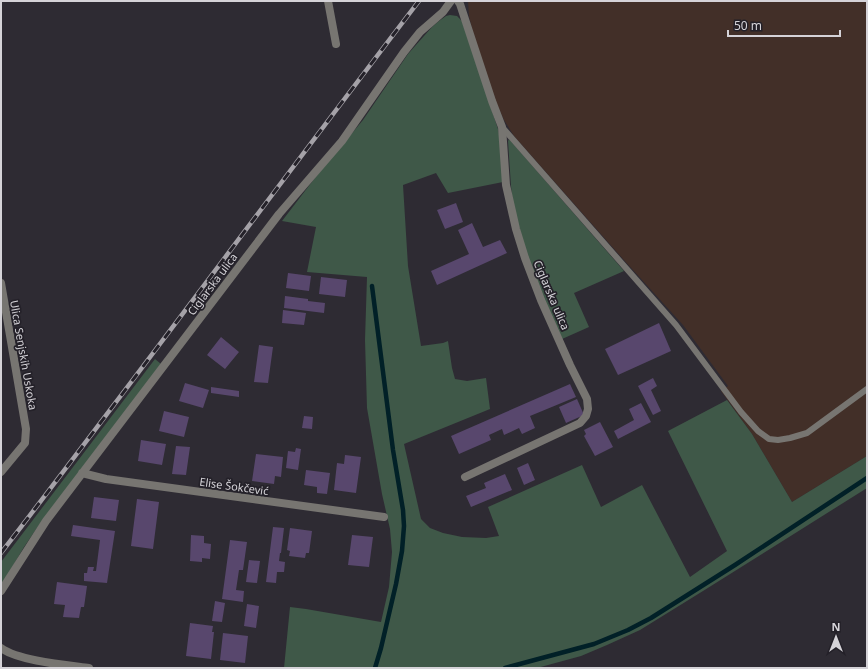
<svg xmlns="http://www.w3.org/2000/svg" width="868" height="669" font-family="'Noto Sans',sans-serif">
	<rect width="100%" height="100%" fill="#2e2b33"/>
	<path fill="#422f28" d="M468,1h399v455l-75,46 -40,-68 -31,-43 7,-5 -45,-61 -60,-66 -109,-123 -10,-16 -9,-20 -21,-63 -5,-21z"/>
	<path fill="#3f5848" d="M450,15l7,1 5,5 36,108 3,14 2,39 -55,11 -12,-20 -33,12 5,81 13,80 22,-3 5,-2 4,27 3,11 12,2 19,-3 4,31 -86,35 17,75 9,9 13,5 19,4 24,1 13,-2 -11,-29 94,-42 19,42 41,-22 48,92 37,-26 -59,-120 59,-31 25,34 40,68 75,-46v32l-164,103 -63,39 -33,15 -26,11 -44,12h-253l6,-61 16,2 75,13 8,-35 3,-35 -2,-23 -8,-35 -15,-86 -2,-68 2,-63 -60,-5 9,-45 -34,-6 36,-47 45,-54 45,-66 24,-27 7,-6 7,-5z
		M509,139l115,132 -50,22 15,34 -27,12 -16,-35 -18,-45 -15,-54 -2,-19 -3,-45z
		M155,359l6,5 -122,161 -15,22 -23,39v-24z"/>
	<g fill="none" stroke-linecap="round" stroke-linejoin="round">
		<path stroke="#012027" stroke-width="4.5" d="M372,286l21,164 10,60 1,16 -2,25 -6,33 -15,64 -6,20
			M505,668l89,-24 34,-14 23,-12 84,-53 132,-87"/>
	</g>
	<path fill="#58476d" d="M456,203l7,19 -18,7 -8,-19z
		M472,223l11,24 17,-7 7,13 -70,32 -6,-14 38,-17 -11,-24z
		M288,273l23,3 -2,15 -23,-3z
		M321,277l26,3 -2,17 -26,-3z
		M285,296l23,3v2l17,2 -1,10 -40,-5z
		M283,310l23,3 -2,12 -22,-2z
		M659,323l12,28 -53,24 -13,-26z
		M221,337l18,15 -14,17 -18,-14z
		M259,345l14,2 -5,36 -14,-1z
		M653,378l4,8 -6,4 10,21 -8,4 -15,-29z
		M185,383l24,7 -6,18 -24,-7z
		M570,384l6,13 -46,19 5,12 -13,6 -3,-6 -15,7 -2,-6 -13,6 2,5 -32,14 -8,-18z
		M211,387l28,4v6l-28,-4z
		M577,399l7,16 -18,8 -7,-16z
		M641,403l10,19 -33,17 -4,-8 20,-11 -5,-11z
		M164,411l25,6 -5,20 -25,-6z
		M304,416l9,1 -1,12 -10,-1z
		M600,422l13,25 -18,9 -11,-20 2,-2 -2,-4z
		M141,440l25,4 -4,21 -24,-4z
		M176,446l14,1 -4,28 -14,-1z
		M296,448l5,1 -3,21 -12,-2 2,-17 7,1z
		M256,454l27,3 -2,20 -6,-1 -1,8 -22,-3z
		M345,455l16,2 -5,36 -22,-3 3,-27 7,1z
		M528,463l7,17 -11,5 -7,-17z
		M306,470l24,3 -3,21 -10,-1v-6l-13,-2z
		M505,474l7,16 -41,17 -5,-11 20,-8 -2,-5z
		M94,497l25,3 -3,21 -25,-3z
		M137,499l22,3 -6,47 -22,-3z
		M73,525l42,6 -8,52 -23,-2v-8h3l1,-6h6l-1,4h3l4,-31 -29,-4z
		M273,527l11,1 -3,25h-1l-1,8 6,1 -1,10h-7l-1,11 -10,-1z
		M290,528l22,3 -3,22h-3l-1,5 -16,-2 1,-5 -3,-1z
		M191,535l13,1v7l7,1 -1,15 -8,-1v4l-12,-1z
		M352,535l21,2 -4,30 -21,-2z
		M230,540l17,2 -4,28h-4l-3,20 8,1 -1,11 -21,-3z
		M249,560l11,1 -3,22 -11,-1z
		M57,582l30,4 -3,21h-3l-2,11 -16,-1 2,-12 -11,-1z
		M215,601l10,2 -3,19 -10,-1z
		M247,604l12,2 -3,22 -12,-2z
		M190,623l23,3 -1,6h2l-3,27 -25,-3z
		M223,633l25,3 -3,27 -25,-3z"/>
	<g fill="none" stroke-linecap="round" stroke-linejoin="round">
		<path stroke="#777571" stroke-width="6" d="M502,127l174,198 65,87 17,19 11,8 9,1 12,-2 17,-5 60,-44"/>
		<path stroke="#777571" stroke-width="8" d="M328,1l8,43
			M458,1l2,3 32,97 10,26 4,58 10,44 9,29 16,42 29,65 17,34 1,10 -2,7 -6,7 -115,54
			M1,283l25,146 -1,14 -24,29
			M82,473l24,6 278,38
			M1,591l45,-70 233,-307 63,-73 16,-23 46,-66 16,-20 23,-20 8,-11
			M1,648c18,13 65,17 88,20"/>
		<g stroke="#a5a2a8" stroke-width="4.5">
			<path id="rail" d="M1,553c141,-183 278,-369 418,-552"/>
		</g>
		<use href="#rail" stroke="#242129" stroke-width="3" stroke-dasharray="9" stroke-linecap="butt"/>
	</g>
	<g text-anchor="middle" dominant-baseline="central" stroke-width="3.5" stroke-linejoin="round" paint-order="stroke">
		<g font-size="11" fill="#d5d3d8" stroke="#242129">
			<text transform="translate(212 284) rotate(-53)">Ciglarska ulica</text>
			<text transform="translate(552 295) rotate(67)">Ciglarska ulica</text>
			<text transform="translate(24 355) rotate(80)">Ulica Senjskih Uskoka</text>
			<text transform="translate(234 486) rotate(8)">Elise Šokčević</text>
		</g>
	</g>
	<rect width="868" height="669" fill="none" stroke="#d5d3d8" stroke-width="4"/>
	<g transform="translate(836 637)" stroke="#242129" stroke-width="3" paint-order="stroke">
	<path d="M0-3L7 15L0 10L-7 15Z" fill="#d5d3d8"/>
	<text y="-6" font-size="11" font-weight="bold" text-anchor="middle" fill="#d5d3d8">N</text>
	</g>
	<path d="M728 30v6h112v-6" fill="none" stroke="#d5d3d8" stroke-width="2"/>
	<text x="734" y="30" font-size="12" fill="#d5d3d8" stroke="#242129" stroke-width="3" paint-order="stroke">50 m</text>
</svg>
